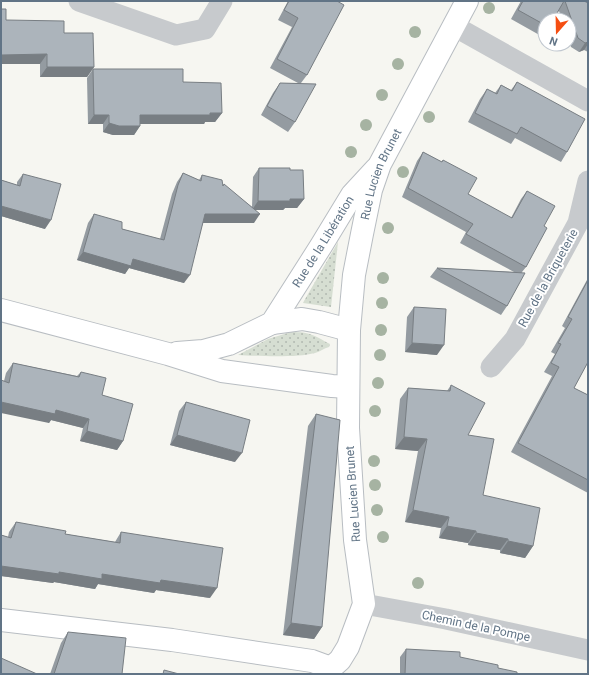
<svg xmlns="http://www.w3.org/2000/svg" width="589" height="675" font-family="Roboto,sans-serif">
	<defs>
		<pattern id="grass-dots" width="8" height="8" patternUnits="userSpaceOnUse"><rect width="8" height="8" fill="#d6ded2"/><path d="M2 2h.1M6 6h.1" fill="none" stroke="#b1b9b0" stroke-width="1.8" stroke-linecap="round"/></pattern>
	</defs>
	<rect width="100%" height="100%" fill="#f6f6f1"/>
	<path fill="url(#grass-dots)" d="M338,242l-7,65 -28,-4 1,-2z
		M291,332c20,0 22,3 39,12l-1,3c-5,1 -9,5 -14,6 -18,5 -58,3 -77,2l30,-16z"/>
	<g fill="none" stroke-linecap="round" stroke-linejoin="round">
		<g stroke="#b8bdc2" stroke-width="24">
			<g id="secondary">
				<path d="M1,310l167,44 54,17 110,15 16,1"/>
				<path d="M272,323l30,-4 17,3 30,8"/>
				<path id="s1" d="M177,353l26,-2 26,-7 43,-21 49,-77 31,-51 24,-26"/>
				<path d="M1,620l171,20 140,21 19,7"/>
				<path id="s2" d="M331,668l9,-8 8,-13 16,-43 -9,-64 -7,-112 1,-98 5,-55 8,-41 9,-44 9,-26 87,-163"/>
			</g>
		</g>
		<path stroke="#c7cacd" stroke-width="21" d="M79,1l97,34 29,-6 17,-28
			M454,26l134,75
			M491,367l24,-28 63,-116 10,-42
			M364,604l82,15 142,31"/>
		<use href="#secondary" stroke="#fff" stroke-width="22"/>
	</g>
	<g fill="#a6b3a2">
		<circle cx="489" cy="8" r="6"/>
		<circle cx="415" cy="32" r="6"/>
		<circle cx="398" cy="64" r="6"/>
		<circle cx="382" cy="95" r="6"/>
		<circle cx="429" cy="117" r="6"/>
		<circle cx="366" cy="125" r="6"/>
		<circle cx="351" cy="152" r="6"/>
		<circle cx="403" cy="172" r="6"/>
		<circle cx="388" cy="228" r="6"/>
		<circle cx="383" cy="278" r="6"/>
		<circle cx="382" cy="303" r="6"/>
		<circle cx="381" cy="330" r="6"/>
		<circle cx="380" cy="355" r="6"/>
		<circle cx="378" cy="383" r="6"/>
		<circle cx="375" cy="411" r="6"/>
		<circle cx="374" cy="461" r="6"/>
		<circle cx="375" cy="485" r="6"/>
		<circle cx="377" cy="510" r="6"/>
		<circle cx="383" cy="537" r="6"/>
		<circle cx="418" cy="583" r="6"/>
	</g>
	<path fill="#949ba1" d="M288,1h49l-30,74 -6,8 -6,39 -7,10 -27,-17 12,-22 7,-10h18l-28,-15 22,-41 -14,-7z
		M521,1h63l4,2v49l-4,-2 -5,2 -8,-5 -2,-6v-21h-7l-3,-9 -14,9v14l-2,3 -32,-18z
		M1,9l5,11 58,13 30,34 -7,10h-47v-13h-39z
		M93,69l90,13 39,31 -7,9h-10l-1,2h-64v2l-6,9h-21l-10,-3v-8h-15l-1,-46z
		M517,82l50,70 -6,10 -46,-24 -4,6 -43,-22 12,-23 7,-10 8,4 6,-8 10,5z
		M423,152l19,10 1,-2 25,34 43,24 10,-19 6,-8 17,35 -18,41 -4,5 -15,34 -6,9 -71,-38 7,-9 77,4 -54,-29 6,-11 -64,-35 15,-36z
		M259,168l31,2 14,29 -7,9h-12l-2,2h-28l-1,13h-51l-19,60 -55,-15 -4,6 -48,-14 11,-37 6,-9 28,15 38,10 12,-45 5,-12 6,-9 16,7 3,-5 21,10 29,22 1,-30z
		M23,174l22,55 -44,-13v-36l16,5v-3z
		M588,278v84l-14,26 14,7v98l-77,-41 41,-76 -8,-4 11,-18 -4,-2 14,-24 -3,-2z
		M414,307l23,48 -32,-3 2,-35z
		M13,363l64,13 4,-4 21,23 21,46 -6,9 -37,-9 3,-13 -32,-8 -2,3 -45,-42 2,-8z
		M451,385l17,50 15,60 50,51 -8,12 -25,-5v-3l-32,-5v-2l-29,-5 2,-10 -36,-6 13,-71 -23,-2 5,-50 8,-11 39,3z
		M186,402l49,60 -65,-17 9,-34z
		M316,414l6,213 -8,12 -31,-4 25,-209z
		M16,522l49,12 50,8 6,-10 89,66 -54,-8 -2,3 -56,-9 -3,5 -41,-7 -1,1 -52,-7v-41l7,2 1,-5z
		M68,632l54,42h-72l11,-31z
		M406,649l54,8 57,17h-117v-17z"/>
	<path fill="#787e83" d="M588,42v2l-4,6 -5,2 6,-9z
		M47,54l-7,10h-39v-9z
		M47,67h47l-7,10h-47z
		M222,113l-7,9h-10l-1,2h-70l6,-9z
		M94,115h15l-6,9h-15z
		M109,123l31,3 -6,9h-21l-10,-3z
		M290,199h14l-7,9h-12l-2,2h-31l6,-9z
		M1,206l50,14 -6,9 -44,-13z
		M205,214h55l-6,9h-55z
		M83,252l50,7 57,16 -6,8 -55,-15 -4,6 -48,-14z
		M412,343l32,2 -7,10 -32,-3z
		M1,402l55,8 33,9 -6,9 -32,-8 -2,3 -48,-10z
		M87,431l36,10 -6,9 -37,-9z
		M177,435l65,18 -7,9 -65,-17z
		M404,437l23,2 -9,12 -23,-2z
		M413,510l36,7 -8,11 -36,-6z
		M447,526l29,5 -8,12 -29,-5z
		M476,533l32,6 -8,11 -32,-5z
		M508,541l25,5 -8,12 -25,-5z
		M1,566l58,6 43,2 59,6 56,8 -7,10 -54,-8 -2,3 -56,-9 -3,5 -41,-7 -1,1 -52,-7z
		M291,623l31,4 -8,12 -31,-4z"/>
	<path fill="#acb4bb" stroke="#787e83" d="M289,1h48l7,4 -37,70 -30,-16 21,-41 -14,-8z
		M523,1h41l-11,19h-8v5l-27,-15z
		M565,1h19l4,2v39l-3,1 -7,-5z
		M1,9h5v11l58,1v12h29l1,34h-47v-13l-46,1z
		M93,69h90v13l38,1 1,30h-12v2h-70v11h-21l-10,-3v-8h-15z
		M517,82l68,37 -18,33 -46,-25 -4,7 -42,-21 12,-24 10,5 4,-9 11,6z
		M280,83l36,1 -21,38 -28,-16z
		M423,152l19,10 1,-2 34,18 -9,16 44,24 15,-27 28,15 -11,20 3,2 -21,39 -60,-33 7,-10 -65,-36z
		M259,168h31v2h13l1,29h-14v2h-32z
		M183,173l18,8 1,-6 20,5 1,6 1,-2 36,30h-55l-15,61 -57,-16 -2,7 -48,-14 11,-38 28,8v7l42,11 14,-55z
		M23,174l38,10 -10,36 -50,-14v-26l19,6z
		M437,268l88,5 -18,33z
		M588,280v82l-14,26 14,7v85l-70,-37 41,-76 -8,-4 10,-19 -3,-1 14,-24 -4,-2z
		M414,307l32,2 -2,36 -32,-2z
		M13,363l66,14 2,-5 25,6 -4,17 31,9 -10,37 -36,-10 2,-12 -33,-9 -1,4 -54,-12v-22l8,3z
		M451,385l34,18 -17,32 26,4 -11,56 57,13 -7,38 -25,-5v-2l-32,-6v-2l-29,-5 2,-9 -36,-7 14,-71 -23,-2 4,-49 42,3z
		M186,402l64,18 -8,33 -65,-18z
		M316,414l24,6 -18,207 -31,-4z
		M16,522l50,9 -1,3 55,9 1,-11 102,16 -6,40 -56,-8 -1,3 -58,-9v5l-43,-7v2l-58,-8v-31l10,3z
		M68,632l58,6 -4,36h-68z
		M406,649l54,3v5l38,8v3l19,4v2h-112z
		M1,658l36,16h-36z
		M164,670l15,4h-16z"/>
	<g text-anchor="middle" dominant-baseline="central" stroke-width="4" stroke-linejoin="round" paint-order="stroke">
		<g font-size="12" fill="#617486" stroke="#fff">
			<text stroke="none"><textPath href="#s2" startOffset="508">Rue Lucien Brunet</textPath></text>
			<text stroke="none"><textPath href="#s1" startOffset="197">Rue de la Libération</textPath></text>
			<text transform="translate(548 278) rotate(-61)">Rue de la Briqueterie</text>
			<text transform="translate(353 494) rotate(-94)">Rue Lucien Brunet</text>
			<text transform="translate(476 626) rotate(12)">Chemin de la Pompe</text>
		</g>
	</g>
	<rect width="589" height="675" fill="none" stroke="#617486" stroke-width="4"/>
	<g transform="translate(557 32) rotate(200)"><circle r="19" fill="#ffffff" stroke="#c0c7cf"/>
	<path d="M0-3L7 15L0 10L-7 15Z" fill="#f54e12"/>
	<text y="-6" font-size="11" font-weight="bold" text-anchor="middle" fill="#617486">N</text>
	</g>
</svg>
